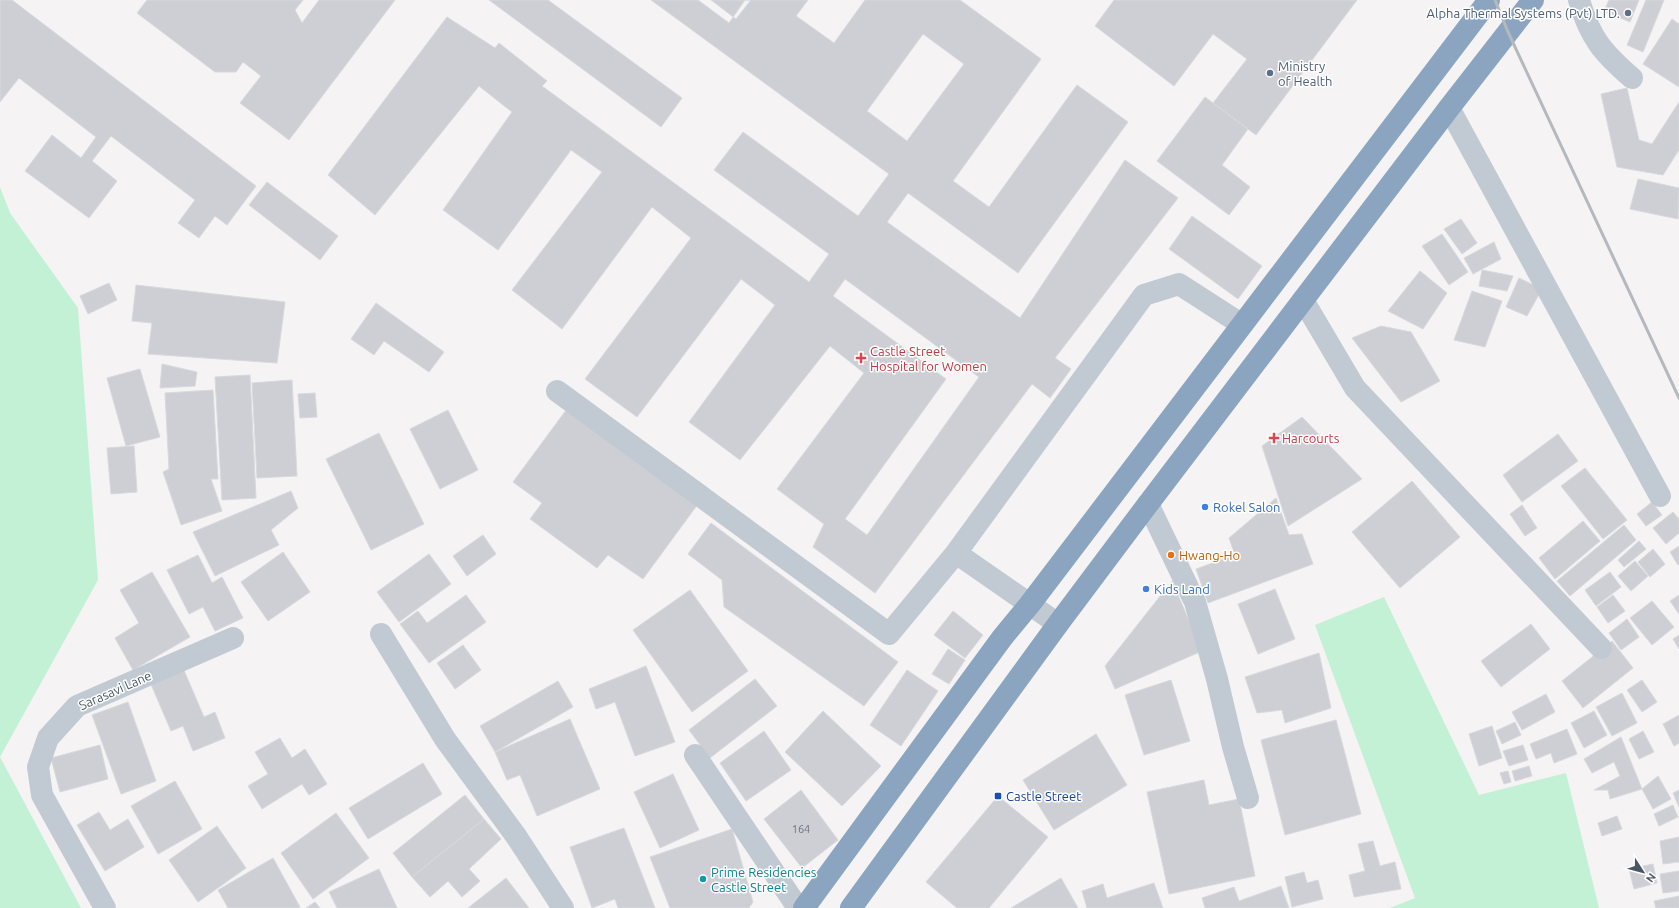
<svg xmlns="http://www.w3.org/2000/svg" width="1679" height="908" font-family="Ubuntu,sans-serif">
	<rect width="100%" height="100%" fill="#f5f3f3"/>
	<path fill="#c3f1d5" d="M0,187l10,26 68,95 20,272 -98,177 81,151h-81z
		M1384,597l95,198 87,-22 33,135h-209l25,-10 -100,-273z"/>
	<path fill="#cdcfd5" stroke="#d7d9de" fill-rule="evenodd" d="M0,0h12l244,186 -29,39 -12,-9 -16,22 -21,-15 17,-23 -84,-64 -19,25 25,20 -28,37 -64,-47 27,-36 29,23 15,-21 -77,-59 -19,24z
		M147,0h156l-8,10 7,13 17,-23h76l-106,140 -49,-37 21,-27 -18,-14 -7,10h-21l-78,-59z
		M489,0h59l134,98 -21,29z
		M651,0h47l31,23 16,-23h63l-12,16 38,27 31,-43h95l81,59 -88,122 36,26 88,-122 51,37 -110,151 -110,-80 -21,29 133,96 105,-158 53,38 -123,160 16,11 -21,29 -18,-14 -157,209 -62,-46 11,-23 -47,-35 87,-116 -34,-27 -90,114 -51,-38 86,-117 -34,-26 -104,138 -52,-38 106,-141 -39,-31 -90,122 -50,-39 90,-118 -31,-22 -73,100 -55,-40 69,-98 -33,-26 -104,129 -47,-40 119,-158 48,31 4,-5 48,38 -5,5 267,196 20,-28 -115,-84 29,-38 115,84 31,-42zM923,34l41,30 -57,77 -40,-30zM845,279l134,98 -112,158 -22,-16 101,-140 -113,-83z
		M711,0h40l-15,19z
		M1114,0h243l-101,135 -43,-32 34,-44 -34,-25 -39,52 -79,-60z
		M1609,0h30l-9,22 -26,-11z
		M1646,0h18l-21,52 -16,-7z
		M1672,19l7,5v63l-36,-23z
		M1627,88l12,52 13,4 27,-42v48l-16,25 -46,-8 -16,-73z
		M1205,97l43,32 -26,36 28,22 -21,28 -72,-54z
		M1638,179l41,9 -1,31 -48,-10z
		M267,182l71,54 -18,24 -71,-55z
		M1192,216l70,50 -24,33 -69,-50z
		M1461,219l16,24 -15,11 -18,-25z
		M1442,234l26,38 -19,13 -27,-39z
		M1494,242l7,17 -28,15 -9,-16z
		M1482,270l31,6 -6,15 -28,-5z
		M1420,271l27,22 -24,36 -35,-18z
		M1519,278l23,11 -15,27 -21,-9z
		M109,283l8,17 -29,14 -8,-18z
		M136,285l149,17 -8,61 -129,-9 4,-31 -20,-2z
		M1472,291l30,10 -17,46 -31,-7z
		M376,303l68,49 -15,20 -45,-31 -10,14 -23,-16z
		M1381,326l30,6 29,49 -39,21 -49,-64z
		M162,364l35,8 -2,14 -35,2z
		M140,369l20,68 -34,9 -19,-68z
		M250,375l6,123 -34,2 -7,-123z
		M292,380l5,96 -40,2 -5,-95z
		M213,390l5,89h-7l11,32 -41,14 -18,-53 6,-3 -4,-76z
		M315,393l2,24 -17,1 -2,-24z
		M578,394l131,95 -66,90 -35,-24 -11,13 -67,-49 12,-16 -29,-21z
		M448,410l30,60 -38,19 -30,-60z
		M1302,417l60,62 -74,47 -26,-80z
		M379,433l45,91 -53,26 -45,-91z
		M1558,434l20,27 -56,41 -19,-27z
		M134,446l3,46 -26,2 -4,-46z
		M1585,468l42,52 -24,19 -42,-53z
		M1412,481l48,56 -60,51 -48,-56z
		M291,491l7,17 -27,22 8,15 -64,31 -22,-44z
		M1276,498l13,37 13,-1 11,30 -105,39 -12,-34 39,-14 -6,-17z
		M1652,502l10,13 -16,11 -9,-12z
		M1522,505l15,23 -12,8 -15,-22z
		M1673,512l6,7v14l-13,11 -13,-16z
		M1583,521l17,20 -45,38 -16,-21z
		M711,523l187,139 -34,44 -140,-99 -2,-27 -34,-26z
		M1624,525l12,15 -66,56 -13,-15z
		M483,535l13,19 -29,22 -14,-20z
		M1639,541l7,8 -22,18 -6,-7z
		M1679,546v18l-1,1 -8,-13z
		M1653,549l12,15 -15,13 -12,-15z
		M283,552l27,40 -42,29 -27,-39z
		M429,554l22,30 -52,38 -22,-30z
		M198,555l14,28 10,-6 21,41 -28,13 -12,-24 -14,7 -22,-44z
		M1635,561l13,15 -17,15 -13,-15z
		M152,572l38,65 -57,33 -18,-32 24,-15 -19,-33z
		M1610,572l11,15 -25,19 -11,-16z
		M1172,581l30,70 -87,38 -10,-23z
		M1275,589l20,50 -37,15 -20,-50z
		M690,590l58,81 -56,41 -59,-82z
		M466,595l20,27 -57,41 -29,-39 18,-13 9,12z
		M1613,595l12,16 -17,12 -11,-16z
		M1679,595v19l-9,-13z
		M1652,601l22,26 -22,18 -22,-27z
		M953,611l30,24 -18,23 -31,-23z
		M1627,619l12,18 -18,13 -12,-17z
		M1531,624l19,25 -49,38 -20,-26z
		M1679,635v14l-6,-10z
		M1612,641l21,27 -50,40 -21,-27z
		M463,645l18,25 -26,19 -18,-26z
		M948,649l17,11 -16,24 -17,-10z
		M1319,653l12,55 -46,15 -3,-13 -25,3 -12,-36z
		M646,666l29,76 -40,14 -20,-54 -19,7 -7,-20z
		M183,668l21,49 11,-5 10,26 -32,13 -10,-25 -12,5 -21,-49z
		M907,670l31,21 -37,55 -31,-21z
		M755,679l22,27 -67,52 -21,-28z
		M1171,680l19,61 -46,14 -19,-60z
		M1642,680l15,22 -15,10 -15,-22z
		M558,681l15,26 -78,45 -15,-26z
		M1622,693l15,30 -25,13 -16,-29z
		M1546,694l9,18 -33,18 -10,-18z
		M128,702l28,79 -35,13 -29,-79z
		M823,711l58,55 -39,40 -57,-54z
		M1594,711l13,24 -23,13 -13,-25z
		M1679,715v28l-5,3 -11,-22z
		M570,719l30,70 -63,27 -17,-41 -13,5 -12,-28z
		M1336,720l25,94 -76,21 -24,-95z
		M1515,722l6,13 -19,9 -6,-13z
		M1492,726l10,32 -23,8 -10,-32z
		M1567,729l10,25 -23,9 -3,-10 -15,6 -6,-15z
		M764,731l27,39 -45,31 -26,-38z
		M1643,731l11,21 -15,7 -10,-20z
		M1096,734l31,51 -73,45 -31,-50z
		M1621,737l21,52 -32,10 -2,-9h-14l26,-14 -6,-14 -22,11 -8,-14z
		M280,738l12,20 13,-9 22,35 -18,11 -7,-11 -40,25 -14,-23 20,-12 -13,-22z
		M100,745l8,34 -48,13 -9,-34z
		M1523,745l5,15 -19,6 -6,-15z
		M423,763l19,31 -74,45 -19,-31z
		M1529,766l3,10 -17,5 -3,-10z
		M1508,771l3,11 -7,2 -4,-11z
		M673,774l26,56 -39,18 -26,-56z
		M1658,776l13,23 -18,10 -11,-20z
		M1204,780l5,25 30,-6 16,77 -86,18 -22,-102z
		M175,781l27,48 -44,25 -27,-48z
		M801,790l37,50 -36,28 -38,-49z
		M1679,790v17l-6,-14z
		M465,795l19,24 -72,58 -19,-24z
		M998,796l50,41 -59,71h-32l-31,-26z
		M1673,805l5,12 -19,9 -5,-12z
		M99,812l11,18 18,-11 16,28 -39,24 -28,-46z
		M336,813l33,45 -56,41 -32,-46z
		M1617,816l5,13 -20,7 -4,-13z
		M484,819l17,20 -32,30 11,12 -18,16 -14,-16 -18,16 -18,-20z
		M217,826l29,42 -48,34 -29,-42z
		M624,828l31,80h-37l-3,-9 -23,9 -22,-61z
		M732,829l21,73 -4,6h-79l-20,-51z
		M1679,837v25l-16,2 -3,-23z
		M1373,841l7,25 15,-4 6,27 -47,8 -5,-22 16,-4 -7,-27z
		M273,858l27,49 -2,1h-70l-10,-18z
		M1653,864l4,19 -23,6 -5,-20z
		M379,869l18,39h-60l-8,-16z
		M1679,871v20l-16,2 -3,-19z
		M1304,872l3,11 11,-3 5,19 -31,8 -7,-30z
		M506,878l23,30h-61z
		M1061,878l17,30h-67z
		M1154,883l9,25h-76l-5,-17 21,-7 4,14z
		M1281,886l8,22h-84l-3,-10 32,-11 5,14z
		M1679,896v12h-23l-2,-7z
		M315,902l5,6h-14z"/>
	<g fill="none" stroke-linecap="round" stroke-linejoin="round">
		<path stroke="#c1cad2" stroke-width="22" d="M1579,0c11,38 24,53 53,78
			M1449,108l211,388
			M1303,300l52,88 246,260
			M557,391l332,243 67,-81 188,-258 35,-11 62,40
			M1148,504l47,98 22,77 16,68 15,51
			M956,553l102,71
			M381,634l64,105 71,97 47,72
			M695,755l103,153
			M105,908l-63,-113 -4,-28 10,-29 29,-32 156,-68"/>
		<path stroke="#8ba5c1" stroke-width="22" d="M804,908l198,-270 28,-34 459,-604
			M851,908l207,-284 90,-120 301,-396 84,-108"/>
		<path stroke="#b5b8bd" stroke-width="3" d="M1495,0l13,32 171,366"/>
	</g>
	<g fill="#5c6f8a" stroke="#fff" stroke-width="1.5">
		<circle cx="1628" cy="13" r="4"/>
		<circle cx="1270" cy="73" r="4"/>
	</g>
	<g fill="#e0444e" stroke="#fff" stroke-width="1.5">
		<path d="M859 352h4v4h4v4h-4v4h-4v-4h-4v-4h4z"/>
		<path d="M1272 432h4v4h4v4h-4v4h-4v-4h-4v-4h4z"/>
	</g>
	<g fill="#3f7fe0" stroke="#fff" stroke-width="1.5">
		<circle cx="1205" cy="507" r="4"/>
		<circle cx="1146" cy="589" r="4"/>
	</g>
	<circle fill="#e8710a" stroke="#fff" stroke-width="1.5" cx="1171" cy="555" r="4"/>
	<rect fill="#1a4fb4" stroke="#fff" stroke-width="1.5" x="994" y="792" width="8" height="8" rx="2"/>
	<circle fill="#0f9aa8" stroke="#fff" stroke-width="1.5" cx="703" cy="879" r="4"/>
	<g text-anchor="middle" dominant-baseline="central" stroke-width="3" stroke-linejoin="round" paint-order="stroke">
		<g font-size="11" fill="#6b747e">
			<text x="801" y="829">164</text>
		</g>
		<g font-size="13" fill="#4e5e75" stroke="#fff" text-anchor="end">
			<text x="1620" y="13">Alpha Thermal Systems (Pvt) LTD.</text>
			<text x="1278" y="66" text-anchor="start">Ministry<tspan x="1278" dy="15">of Health</tspan></text>
		</g>
		<g font-size="13" fill="#be3a42" stroke="#fff" text-anchor="start">
			<text x="870" y="351">Castle Street<tspan x="870" dy="15">Hospital for Women</tspan></text>
			<text x="1282" y="438">Harcourts</text>
		</g>
		<g font-size="13" fill="#366cbe" stroke="#fff" text-anchor="start">
			<text x="1213" y="507">Rokel Salon</text>
			<text x="1154" y="589">Kids Land</text>
		</g>
		<g font-size="13" fill="#c56008" stroke="#fff" text-anchor="start">
			<text x="1179" y="555">Hwang-Ho</text>
		</g>
		<g font-size="13" fill="#4a5661" stroke="#fff">
			<text transform="translate(115 690) rotate(-24)">Sarasavi Lane</text>
		</g>
		<g font-size="13" fill="#164399" stroke="#fff" text-anchor="start">
			<text x="1006" y="796">Castle Street</text>
		</g>
		<g font-size="13" fill="#0d838f" stroke="#fff" text-anchor="start">
			<text x="711" y="872">Prime Residencies<tspan x="711" dy="15">Castle Street</tspan></text>
		</g>
	</g>
	<g transform="translate(1643 872) rotate(126)" stroke="#ffffff" stroke-width="3" paint-order="stroke">
	<path d="M0-3L7 15L0 10L-7 15Z" fill="#4a5661"/>
	<text y="-6" font-size="11" font-weight="bold" text-anchor="middle" fill="#4a5661">N</text>
	</g>
</svg>
